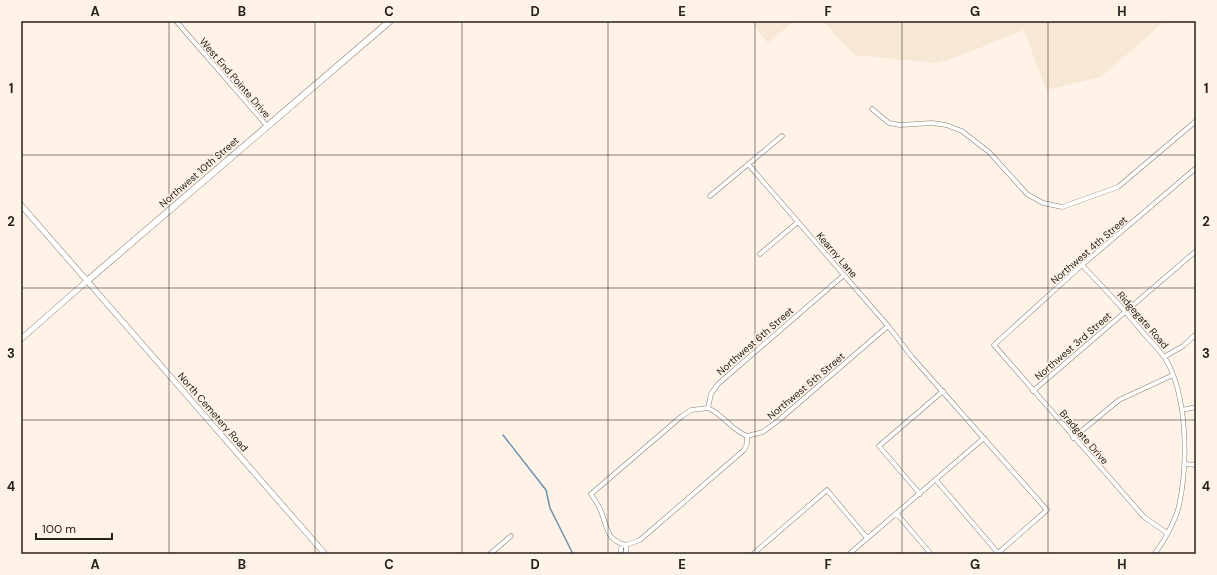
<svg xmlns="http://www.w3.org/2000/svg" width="1217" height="575" font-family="'DM Sans',sans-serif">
	<rect width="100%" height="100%" fill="#fff2e6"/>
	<path fill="#f7e8d5" d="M750,21h44l-26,22z
		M823,21h342l-64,56 -55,13 -22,-60 -64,26 -24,7 -82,-8z"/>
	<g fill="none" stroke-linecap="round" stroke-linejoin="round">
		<path stroke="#6b90b4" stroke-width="1.5" d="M503,435l43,55 4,18 23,46"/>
		<g stroke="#897d73" stroke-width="5">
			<path id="minor" d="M176,21l91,105
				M872,109l17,14 11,2 32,-2 14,2 16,6 27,21 38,42 16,9 19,4 56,-20 78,-66
				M748,164l140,162 24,31 135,153 -50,44
				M710,196l72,-60
				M760,254l38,-32
				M1082,265c22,23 43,45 63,70 7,7 14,15 20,23 23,38 23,106 14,148 -3,13 -16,38 -25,48
				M844,275l-126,109 -7,10 -3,14 -17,2 -9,6 -91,78c4,6 9,13 11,20 6,16 5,26 24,31l14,-5 104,-90 3,-6v-8l16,-4 16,-12 109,-94
				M1164,357l19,-11 13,-12
				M1033,391l163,-140
				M708,408c16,7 23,22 39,28
				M1182,410l14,-3
				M1073,438l46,-38 54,-25
				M1184,464l12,1
				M936,480l62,73
				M920,494l-41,-48 64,-55
				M897,514l34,40
				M1167,533l-23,-16 -150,-172 88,-80 114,-97
				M490,554l21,-18
				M620,554l2,-10
				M626,554v-9
				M753,554l74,-64 40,48
				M849,554l135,-116"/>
		</g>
		<g stroke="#897d73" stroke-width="6">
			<path id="tertiary" d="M21,205l304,349
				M21,339l66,-58"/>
		</g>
		<g stroke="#897d73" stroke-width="7">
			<path id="secondary" d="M87,281l303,-260"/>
		</g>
		<use href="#minor" stroke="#fff" stroke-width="4"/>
		<use href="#tertiary" stroke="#fff" stroke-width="5"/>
		<use href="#secondary" stroke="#fff" stroke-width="6"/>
	</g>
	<path fill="none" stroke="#26211d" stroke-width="1" stroke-opacity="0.55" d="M169,21v533M315,21v533M462,21v533M608,21v533M755,21v533M902,21v533M1048,21v533M21,155h1175M21,288h1175M21,420h1175"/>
	<g text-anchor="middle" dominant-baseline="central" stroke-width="3" stroke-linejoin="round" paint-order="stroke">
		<g font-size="10" fill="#26211d" stroke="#fff2e6">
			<text transform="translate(235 78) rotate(49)">West End Pointe Drive</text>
			<text transform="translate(199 172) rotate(-41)">Northwest 10th Street</text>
			<text transform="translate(1089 250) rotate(-41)">Northwest 4th Street</text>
			<text transform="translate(837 255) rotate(49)">Kearny Lane</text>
			<text transform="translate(1143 320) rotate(49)">Ridgegate Road</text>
			<text transform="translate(755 341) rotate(-41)">Northwest 6th Street</text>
			<text transform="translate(1073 346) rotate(-41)">Northwest 3rd Street</text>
			<text transform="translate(806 386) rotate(-40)">Northwest 5th Street</text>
			<text transform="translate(213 412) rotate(49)">North Cemetery Road</text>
			<text transform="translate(1084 437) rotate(49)">Bradgate Drive</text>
		</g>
	</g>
	<rect width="1217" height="575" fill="none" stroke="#fff2e6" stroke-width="44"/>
	<path d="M36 533v6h76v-6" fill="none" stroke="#26211d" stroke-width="2"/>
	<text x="42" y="533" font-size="12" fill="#26211d" stroke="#fff2e6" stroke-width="3" paint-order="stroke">100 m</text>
	<rect x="22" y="22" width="1173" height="531" fill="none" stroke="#26211d" stroke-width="1.5"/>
	<g font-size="13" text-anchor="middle" font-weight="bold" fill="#26211d">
		<text x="95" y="16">A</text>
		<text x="242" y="16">B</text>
		<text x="389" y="16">C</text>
		<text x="535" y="16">D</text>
		<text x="682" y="16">E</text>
		<text x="828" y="16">F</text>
		<text x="975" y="16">G</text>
		<text x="1122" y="16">H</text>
		<text x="11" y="93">1</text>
		<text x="1206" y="93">1</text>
		<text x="11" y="226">2</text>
		<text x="1206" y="226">2</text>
		<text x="11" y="358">3</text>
		<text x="1206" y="358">3</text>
		<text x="11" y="491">4</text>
		<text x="1206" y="491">4</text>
		<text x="95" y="569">A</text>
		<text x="242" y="569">B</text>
		<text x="389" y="569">C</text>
		<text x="535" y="569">D</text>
		<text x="682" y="569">E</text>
		<text x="828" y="569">F</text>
		<text x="975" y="569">G</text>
		<text x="1122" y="569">H</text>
	</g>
</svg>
